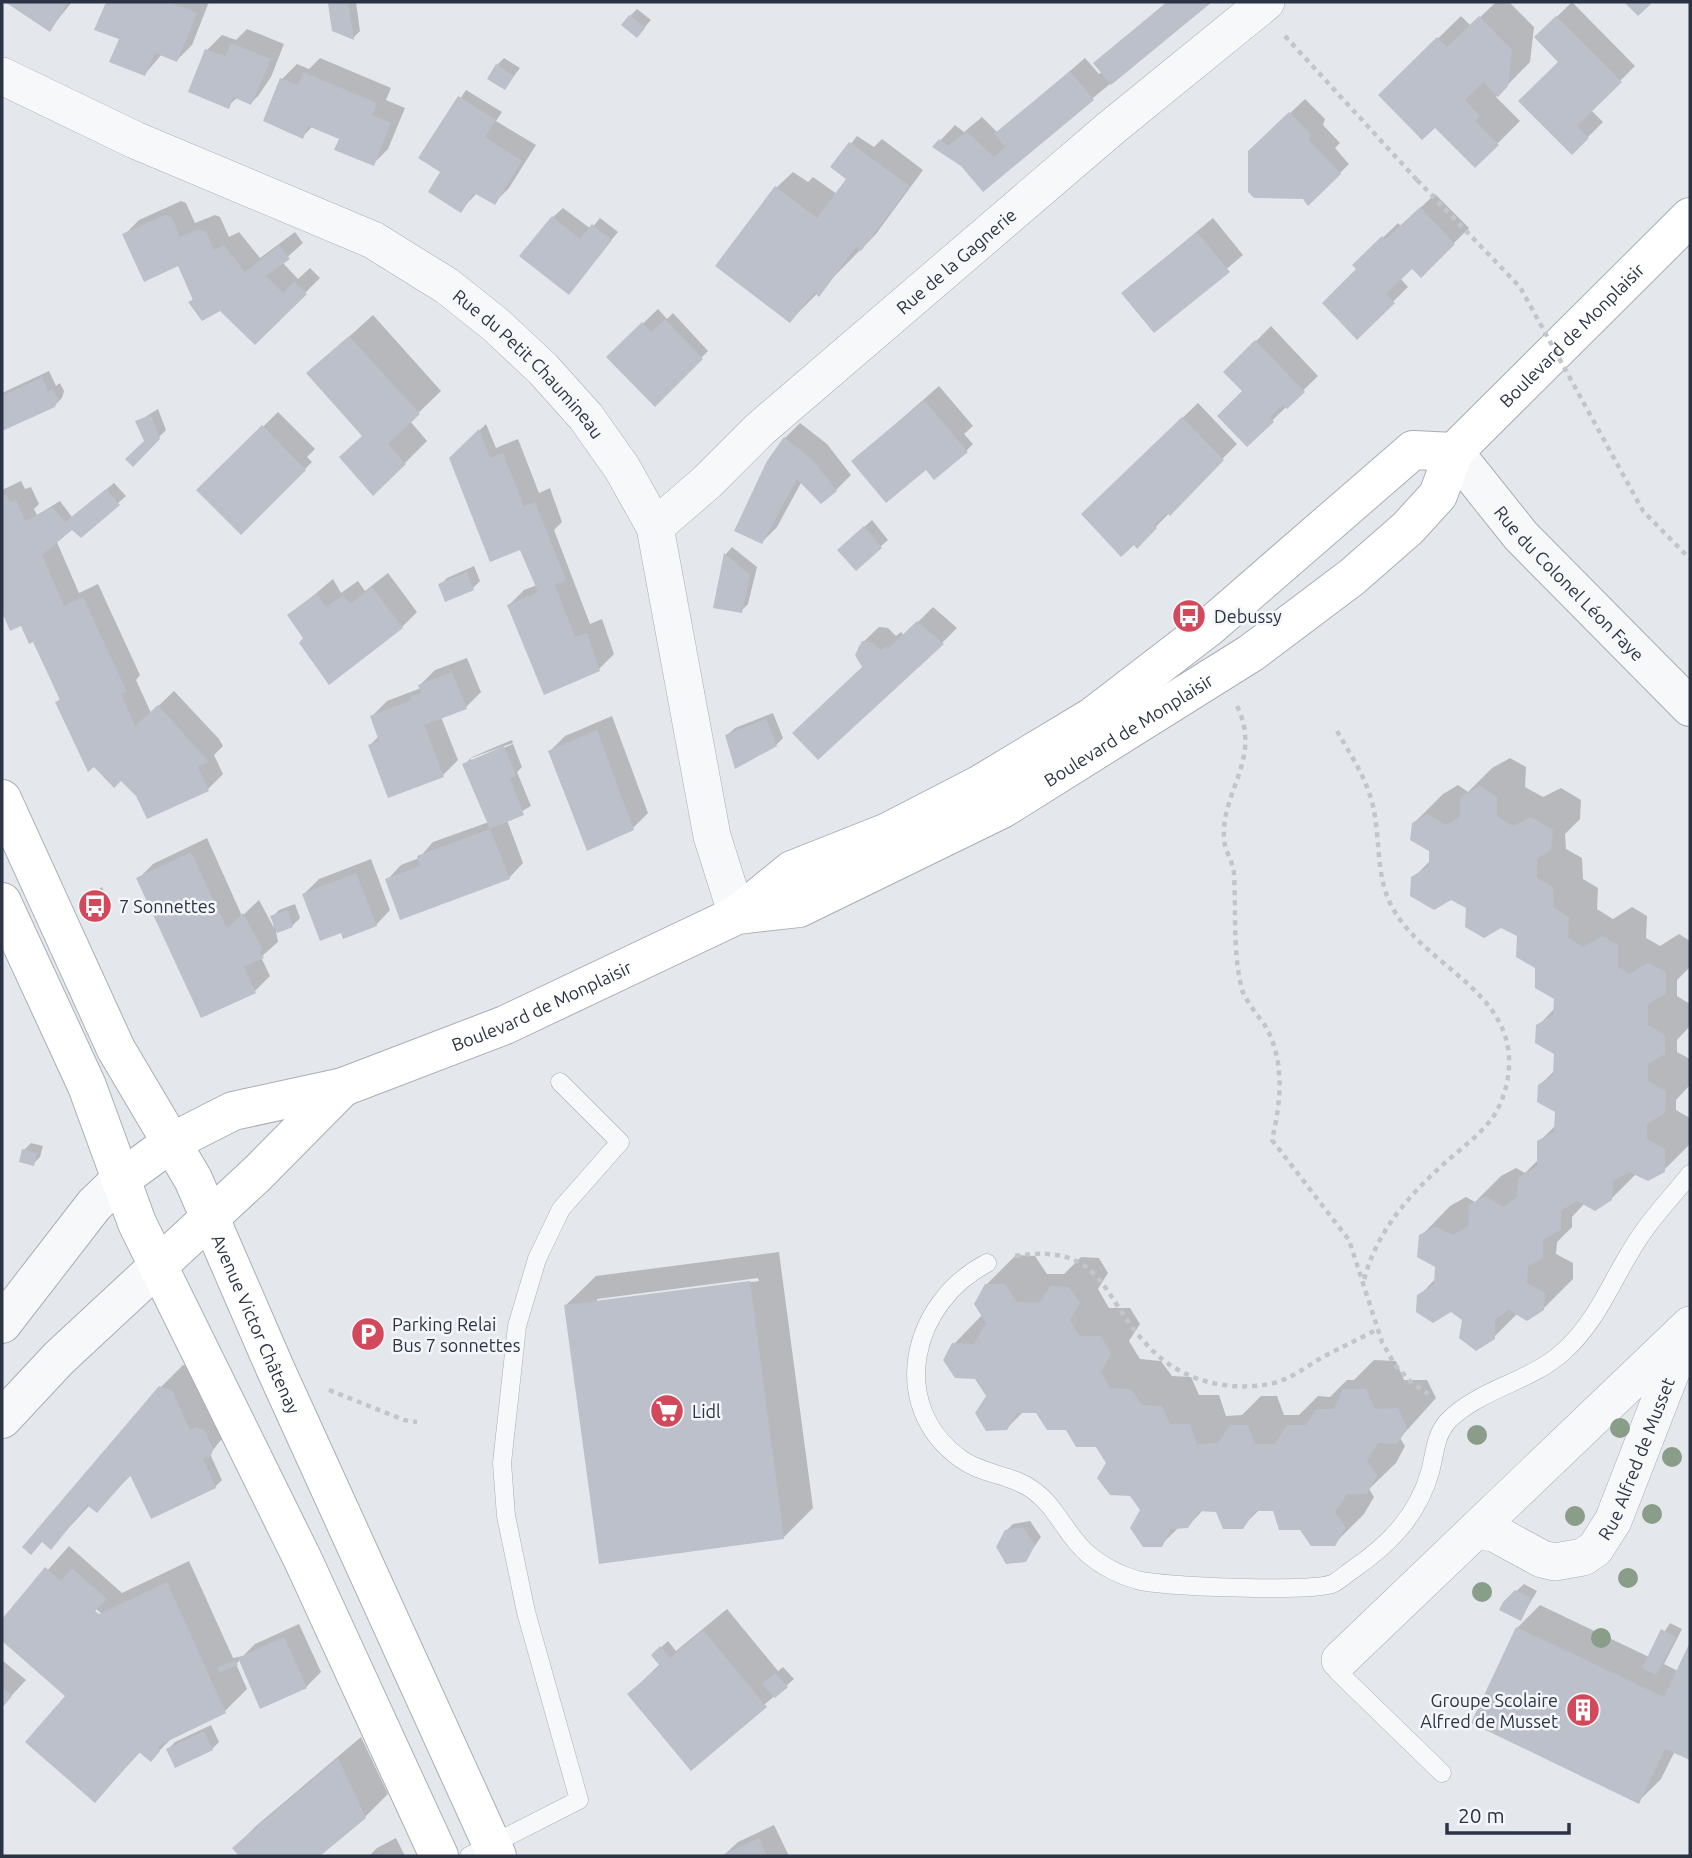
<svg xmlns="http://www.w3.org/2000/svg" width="1692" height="1858" font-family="Ubuntu,sans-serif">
	<rect width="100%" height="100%" fill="#e4e7ec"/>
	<path fill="#0003" fill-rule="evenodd" d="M10,2h62l-22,27z
		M108,2h101l-17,43 -15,15 -15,-6 -17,20 -24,-36 -25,-9z
		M331,2h25l4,29 -7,7z
		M1167,2h42l-226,187 -21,-24 -27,-19 20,-21 9,7 18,-15 16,16 87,-75 14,16 3,-2 -7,-9z
		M1496,2h13l25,25 -4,35 -34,35 24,24 -45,45 -40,-40 -55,-31 81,-79 10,10z
		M1572,2l63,64 -44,44 12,12 -31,31 -12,-92 -24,-24z
		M637,9l14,11 -7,8 -14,-12z
		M247,29l37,15 -13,33 -13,19 -7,7 -13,-6 -10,9 -21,-56 15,-15 14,5z
		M320,58l71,30 -5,12 19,8 -17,41 -15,15 -29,-33 -31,-5 -10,10 -21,-57 15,-15 12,5z
		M504,58l16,10 -15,20 -8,-23z
		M466,90l36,22 -6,9 40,24 -27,43 -15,15 -17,-10 -16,17 -18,-39 -22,-13z
		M1305,99l20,20 -2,6 17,18 -5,5 14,16 -9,9 -36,25 -39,-61z
		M857,136l17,11 8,-8 41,31 -47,64 -86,87 -14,-133 17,-16 15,10 5,-5 24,17 11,-15 -15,-12zM818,285l-9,14 -3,-3z
		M1435,194l34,34 -48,48 -9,-10 -12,12 8,9 -51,50 2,-68 -4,-4 43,-42 3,3z
		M181,201l5,2 9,20 20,-8 5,2 9,20 10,-5 21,26 35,-26 8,11 -21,19 16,17 12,-11 10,10 -65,65 -35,-35 -30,-6 4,-4 -15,-34 -55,-29 15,-15z
		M563,208l28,21 9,-11 18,14 -50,61 -15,-76z
		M1213,218l30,37 -89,76 -31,-38z
		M658,309l9,10 6,-6 35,38 -53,54 -47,-48z
		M373,315l68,76 -31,30 17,20 -22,22 -42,-28 -54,-62z
		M1271,326l47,50 -71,69 -2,-54 -20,-19z
		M49,371l7,15 4,-3 4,8 -2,7 -8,8 -52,23v-36z
		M939,386l34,40 -9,8 9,10 -7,7 -113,10z
		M1198,403l39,41 -100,102 -39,-47z
		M158,409l8,21 -33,34 13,-23 -9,-19z
		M278,412l37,37 -8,8 5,5 -71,71 -42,-43z
		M800,423l27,21 24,31 -15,15 -34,-9 -25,46 -15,15 23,-104z
		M486,424l10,24 22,-9 21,54 11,-5 12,34 -8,8 36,94 12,-5 12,35 -15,15 -54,24 -36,-88 15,-15 13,-5 -15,-35 -71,-92z
		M21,481l4,8 6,-2 8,17 -5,5 3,6 23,-14 12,16 42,-34 12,13 -45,40 -9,-9 -16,13 23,53 19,-9 42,91 -4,5 15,33 23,-22 45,48 4,7 -9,9 9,19 -15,15 -151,-87 4,-4 -27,-59 -12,-15 -11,4 -9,-20v-118z
		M872,520l16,20 -32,28 -10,-25z
		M732,547l25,20 -9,37 -7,7 -26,-4 11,-53z
		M474,566l6,15 -7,7 -33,-3 7,-7z
		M388,573l29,39 -15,15 -96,11 -17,-22 44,-37 8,14 17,-12 7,10z
		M933,607l24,21 -15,15 -78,24 -7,-12 2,-9 20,-19 9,1 8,8 5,-4 3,4z
		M467,658l14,34 -15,15 -25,10 17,43 -15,15 -73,-30 9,-9 -7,-20 15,-15 34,-13 -1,-3 15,-15z
		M773,713l10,25 -7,7 -49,-10 8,-7z
		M612,716l36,97 -15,15 -83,-77 15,-15z
		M512,740l1,3 -42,15v4l42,-18 9,23 -5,5 14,34 -24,14 16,43 -14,15 -122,2 14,-15 18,-7 14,-16 56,-20 -24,-58 7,-7z
		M1510,758l16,9 -1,20 18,10 18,-9 20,12 -1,19 -15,15 1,15 16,9 1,21 15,9 -1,21 16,10 19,-12 15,9 -1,22 14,8 19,-12 11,7v26l-13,13v16l13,8v22l-13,14v12l13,7v26l-14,15v10l14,8v26l-26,26 -27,3 -26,26 -26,4 -13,14v10l-15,15 -1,12 17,9v16l-30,30 -25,4 -25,25 -42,-28 -32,-14 17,-18 1,-12 -16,-30 29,-30 16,-9 9,5 26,-26 15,-8 9,5 14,-14v-17l17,-17 1,-14 -18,-25 16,-16 1,-17 -18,-27 17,-18 1,-10 -38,-63 -105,-57 18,-18v-10l-18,-26 30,-30 15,-9 10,7 24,-24z
		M207,838l35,78 17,-16 15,28 -2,-11 7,-7 16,-6 5,14 -7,7 -17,6 2,11 -17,15 9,19 -15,15 -117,-112 15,-15z
		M371,859l19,51 -14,15 -34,5 -38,-36 15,-15z
		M102,887l8,19 -7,7 -16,-16z
		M31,1143l12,3 -3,11 -7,7 -9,-14z
		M779,1252l34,256 -30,30 -217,-233 30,-29zM758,1278l1,3 -162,21v-3z
		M1016,1255l19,1 12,18h17l17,-17 18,1 9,15 -10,16 11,19h21l10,16 -11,17 11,18 21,2 11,15 19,1 8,18h20l7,21 16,-1 19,-19h16l7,19h15l19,-19 12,1 17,-17h7l20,-20 22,1 8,19h23l9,18 -36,40 5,8 -9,17 -27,26 5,8 -10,17 -30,30 -60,-34 -14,-1 -18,18 -25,-17 -13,-1 -16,17 -9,1 -18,18 -19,-35 -45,-65 -60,-34h-13l-17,17 -53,-84 29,-30 3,-29z
		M183,1365l11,3 30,68 -14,18 12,26 -7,7 -83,-13 -35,36 -7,-5 -39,42 109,-159z
		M1030,1521l11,16 -16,23 -19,-29 7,-7z
		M69,1546l53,47 67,-32 44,97 10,-2 12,-12 44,-20 22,48 -15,15 -65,-28 -5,5 11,25 -22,22 -50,24 -24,24 -10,-8 -32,35 -42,-90 -65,-58v-16zM96,1609l11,9 -13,-6z
		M1524,1584l13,7 -16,27 -17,-15z
		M1540,1605l109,52 21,-34 12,6 -18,35 14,7 12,-25v113l-15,-8 -14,28 -22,22 -166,-79 44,-94z
		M727,1609l51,62 5,-4 11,12 -103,89 -62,-74 31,-30 -7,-9 15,-14 8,10z
		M2,1660l24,20 -24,26z
		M211,1725l8,17 -7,7h-44l7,-7z
		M361,1737l27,57 -23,23 -48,39h-76l-7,-8 22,-22z
		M774,1825l15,31h-66l15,-14z
		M396,1838l9,18h-36l8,-8z"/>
	<path fill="#bbc0ca" d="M5,2h63l-18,30z
		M106,2h63l28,11 -20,49 -22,-9 -10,23 -36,-14 10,-23 -25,-9z
		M348,2l6,38 -22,-9 -4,-28z
		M1167,2h45l-101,83 -18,-22z
		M1624,2h29l-15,14z
		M629,15l16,13 -8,10 -16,-13z
		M1479,16l33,34 -4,36 -10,11 -15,-15 -18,18 15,16 -5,5 24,24 -24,23 -40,-40 -13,12 -44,-45 59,-58 10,10z
		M1556,16l66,66 -45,44 12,12 -17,17 -54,-54 40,-39 -24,-25z
		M231,43l40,16 -20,46 -18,-8 -4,12 -41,-17 17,-43 20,7z
		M496,64l18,12 -9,14 -18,-11z
		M1070,71l24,29 -111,92 -22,-26 -29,-19 7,-8 9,7 18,-15 28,26 11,-10 -11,-13z
		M303,72l74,31 -5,12 19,8 -17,43 -40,-16 5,-11 -31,-13 -5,13 -40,-18 17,-43 18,7z
		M458,96l38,24 -11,17 37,24 -27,44 -21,-12 -13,20 -33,-21 12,-20 -22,-14z
		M1289,112l22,22 -2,6 32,34 -33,32 -5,-7 -49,-1 -6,-6v-41z
		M849,142l61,44 -49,65 -5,-4 -37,50 -5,-5 -24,31 -75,-57 60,-80 42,32 29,-39 -16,-12z
		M1420,207l35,37 -34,34 -9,-9 -26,25 9,9 -38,37 -35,-37 34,-34 -4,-4 30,-29 3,4z
		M165,215l7,2 8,20 19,-8 7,2 8,19 10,-5 21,27 34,-27 11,14 -24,17 17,17 11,-12 13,13 -52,51 -35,-34 -18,10 -14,-19 5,-2 -15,-34 -34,16 -22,-48z
		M552,216l28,23 12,-15 20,16 -43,55 -50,-39z
		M1197,232l33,40 -76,61 -33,-40z
		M665,319l38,40 -48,48 -49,-50 36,-35 9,10z
		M349,336l71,78 -32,30 18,20 -33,32 -34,-39 23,-21 -56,-63z
		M1255,340l50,52 -18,17 -4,-4 -13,12 4,5 -27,25 -30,-31 25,-25 -19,-19z
		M42,377l6,14 5,-2 5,10 -3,8 -53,24v-35z
		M924,400l44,52 -34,28 -8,-10 -40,33 -35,-42z
		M151,415l9,24 -27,28 -8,-8 19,-18 -9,-20z
		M1182,417l42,43 -54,56 -3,-3 -13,12 3,3 -20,21 -3,-4 -13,12 -40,-43z
		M262,425l44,45 -65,65 -45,-45z
		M479,429l11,29 13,-5 21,53 11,-4 31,78 -11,5 20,52 12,-4 13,38 -56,24 -37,-90 31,-13 -18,-42 -30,12 -41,-104z
		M784,437l28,22 25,32 -16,13 -24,-25 -35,65 -28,-13 33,-70z
		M106,489l14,16 -39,33 -9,-8 -30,25 22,51 19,-9 44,95 -6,2 14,32 23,-21 51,57 -11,5 11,24 -62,28 -11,-23 -15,-15 -7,7 -20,-21 -6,5 -33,-70 5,-2 -27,-58 -4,2 -8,-18 -11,5 -8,-19v-115l4,-2 4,8 6,-3 9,21 27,-14 13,15z
		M864,526l18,22 -26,23 -19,-21z
		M724,553l26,22 -8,38 -29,-5z
		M467,572l7,18 -29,12 -7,-18z
		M372,587l31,41 -74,57 -30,-42 4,-5 -16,-23 30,-22 9,14 17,-12 7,9z
		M917,621l27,23 -126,116 -26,-27 70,-66 -7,-12 7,-14 11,2 8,7 5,-4 2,3z
		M452,672l15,37 -43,16 20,52 -56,21 -20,-53 11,-4 -9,-25 41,-16 -1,-3 11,-4 -3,-8z
		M766,719l11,27 -42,23 -10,-34z
		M597,730l37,100 -47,21 -39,-100z
		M504,746l12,29 -6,3 14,37 -34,14 -28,-65z
		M1480,786l17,11v19l16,10 18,-9 22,13 -2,20 -14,9v19l16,9 1,21 15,9 -1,21 15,9 19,-11 16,9v22l11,7 19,-11 18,9v22l-18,10v21l17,10v19l-17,10v17l18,10 -1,22 -18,11v15l18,10v23l-17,9 -19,-9 -16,9 -1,19 -17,11 -18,-10 -16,10v19l-18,10v18l-15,8 -1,17 18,10 -1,17 -17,11 -18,-11 -14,9v20l-19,12 -17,-13 3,-18 -11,-8 -18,11 -17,-11 1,-17 17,-11 1,-17 -18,-10 2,-22 16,-9 18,9 15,-9 1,-21 16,-9 18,11 14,-10 1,-19 19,-12v-25l17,-9 1,-20 -18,-10 1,-17 15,-10 1,-21 -19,-11 1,-18 17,-10 1,-16 -19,-11v-20l-19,-11 1,-21 -16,-8 -17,10 -19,-11 1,-19 -15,-8 -17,10 -24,-14 1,-19 18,-11v-15l-19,-11 2,-17 16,-9 18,11 14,-8v-20z
		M490,829l20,50 -110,41 -15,-41 35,-13 -3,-10z
		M191,852l36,77 16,-16 20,37 -3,2 4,6 -20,9 12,26 -55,25 -65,-140z
		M356,873l21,53 -34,13 -2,-6 -21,8 -18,-47z
		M94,892l10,23 -9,4 -10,-22z
		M288,910l5,17 -16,6 -7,-17z
		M22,1149l15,4 -3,13 -15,-4z
		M750,1281l34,258 -185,25 -35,-259z
		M985,1284h20l12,18h23l10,-16 19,1 11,16 -10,17 10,16h21l10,18 -10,18 9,16 21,1 11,16 20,1 8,18h20l7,20 21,-1 12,-18h18l7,19h20l12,-19h19l10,-16h18l9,-20h23l9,20 23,-1 9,21 -10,15 -19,-1 -11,18 10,15 -10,18h-20l-12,18 11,16 -11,18h-24l-11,-16h-21l-6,-19h-18l-12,18h-20l-7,-17 -17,-1 -11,17 -17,1 -9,18h-19l-13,-19 10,-18 -10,-14 -20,-1 -13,-17 9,-15 -10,-16h-20l-10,-17h-19l-11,-17h-19l-10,17 -21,1 -11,-18 11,-17 -11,-17 -20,-1 -12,-18 9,-17 22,1 12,-21 -12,-19z
		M159,1386l13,4 18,40 5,-3 10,3 8,19 -2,7 -8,3 13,29 -65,31 -21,-44 -33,38 -10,-8 -36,45 -9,-8 -11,13 -9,-8z
		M1023,1527l12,18 -9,17 -20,2 -10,-17 9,-17z
		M45,1567l16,14 11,-13 35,31 -12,12 4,3 68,-32 59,131 -68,33 2,5 -9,11 -12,-10 -44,51 -70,-61 40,-46 -63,-55v-22z
		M1515,1590l17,8 -11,23 -22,-11 4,-8z
		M1516,1627l148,70 26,-55v118l-25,-11 -26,55 -168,-81z
		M1661,1629l15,8 -20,38 -14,-7z
		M703,1630l64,77 -76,64 -64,-77 33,-28 -9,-11 9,-9 10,12z
		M284,1637l23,51 -47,21 -22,-51z
		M235,1660l3,5 -19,8 -2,-5z
		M775,1673l13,14 -13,11 -13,-14z
		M2,1687l10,9 -10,12z
		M204,1731l9,19 -38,18 -9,-19z
		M338,1758l28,60 -46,38h-81l-7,-8z
		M759,1838l8,18h-46z"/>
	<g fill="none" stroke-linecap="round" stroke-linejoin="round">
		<g stroke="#a9aeb7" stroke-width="19">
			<path id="service" d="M987,1263c-75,39 -101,142 -26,196 22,16 50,15 72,31 24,17 33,46 56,65 13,11 31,20 48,25 27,7 171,12 195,4 7,-3 14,-10 20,-14 37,-25 66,-55 78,-98 5,-18 5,-37 18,-51 31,-32 82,-39 115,-69 35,-31 49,-73 74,-111 15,-24 36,-45 53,-67
				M1340,1660l-2,12 104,101
				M469,1856l110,-56 -53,-188 -20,-96 -4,-53 15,-137 20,-67 24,-50 59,-67 -60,-60"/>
		</g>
		<g stroke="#a9aeb7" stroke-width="38">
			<g id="minor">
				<path id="s1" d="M2,76l133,64 238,100 74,46 49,39 47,44 43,48 36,51 33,59 57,309 25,79"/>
				<path id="s2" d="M655,527l52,-45 53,-53 351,-301 155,-126"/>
				<path id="s3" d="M1477,1529l19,5 46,25 13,3 28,-5 12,-8 18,-28 72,-185"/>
				<path d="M1340,1660l350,-335"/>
			</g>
		</g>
		<g stroke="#a9aeb7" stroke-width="40">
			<g id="tertiary">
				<path id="s4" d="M1454,452l67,84 169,171"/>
				<path d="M2,1324l92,-119 26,-25"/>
				<path d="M2,1419l57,-61 100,-93"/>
			</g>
		</g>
		<g stroke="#a9aeb7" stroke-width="40">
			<g id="secondary">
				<path id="s5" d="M2,799l114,250 77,130 82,189 222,488"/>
				<path d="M2,902l85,184 50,137 166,337 136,296"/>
				<path d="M737,915l55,-45 96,-38 91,-47 113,-68 117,-90 204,-177 41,2"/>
				<path id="s6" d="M120,1180l52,-38 61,-31 110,-24 162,-62 232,-110 62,-7 203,-99 249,-156 101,-76 56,-49 30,-33 16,-43 236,-235"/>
				<path d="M159,1265l99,-92 85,-86"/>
			</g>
		</g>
		<path stroke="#c2c5cb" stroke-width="4.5" stroke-dasharray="5 5" stroke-linecap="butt" d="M1285,36l132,144
			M1237,706c27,55 -21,90 -12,139 2,10 9,19 9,30 2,37 -1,75 7,111 3,14 17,29 25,41 19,35 15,75 6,113l77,100 33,102 13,23 18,19 20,13
			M1337,731c13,23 28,45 35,71 9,35 3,71 19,103 31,61 122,84 118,162 -1,17 -6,35 -16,50 -12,17 -30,30 -46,44 -37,33 -70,69 -83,119
			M1015,1256c89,-14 86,41 133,90 32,35 81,47 126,37 18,-5 32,-16 47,-25 19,-10 38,-19 57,-29
			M329,1390l75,30 13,2"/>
		<use href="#service" stroke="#f7f8fa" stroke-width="18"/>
		<use href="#minor" stroke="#f7f8fa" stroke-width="37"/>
		<use href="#tertiary" stroke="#f7f8fa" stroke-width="38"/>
		<use href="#secondary" stroke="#fff" stroke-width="38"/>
		<path stroke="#c2c5cb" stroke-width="4.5" stroke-dasharray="5 5" stroke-linecap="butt" d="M1417,180l103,107 123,224 47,48"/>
	</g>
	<g fill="#899d89">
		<circle cx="1620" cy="1428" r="10"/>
		<circle cx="1477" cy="1435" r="10"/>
		<circle cx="1672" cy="1457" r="10"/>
		<circle cx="1652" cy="1514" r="10"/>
		<circle cx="1575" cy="1516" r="10"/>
		<circle cx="1628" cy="1578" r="10"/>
		<circle cx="1482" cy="1592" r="10"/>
		<circle cx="1601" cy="1638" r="10"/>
	</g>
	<defs>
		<g id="bus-disc" transform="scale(1.75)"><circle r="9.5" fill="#d1495b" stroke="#f4f6f9"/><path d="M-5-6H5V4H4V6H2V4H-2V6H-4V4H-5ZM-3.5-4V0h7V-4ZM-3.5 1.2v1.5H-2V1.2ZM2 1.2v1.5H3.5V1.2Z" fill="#fff"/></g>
		<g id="parking-disc" transform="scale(1.75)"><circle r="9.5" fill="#d1495b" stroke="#f4f6f9"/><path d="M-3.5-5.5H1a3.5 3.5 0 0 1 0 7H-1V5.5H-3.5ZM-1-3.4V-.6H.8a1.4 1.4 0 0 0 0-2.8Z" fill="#fff"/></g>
		<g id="supermarket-disc" transform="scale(1.75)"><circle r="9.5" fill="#d1495b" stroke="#f4f6f9"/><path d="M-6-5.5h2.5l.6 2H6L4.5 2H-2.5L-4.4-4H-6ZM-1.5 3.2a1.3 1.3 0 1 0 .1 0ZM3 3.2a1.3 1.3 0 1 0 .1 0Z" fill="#fff"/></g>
		<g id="building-disc" transform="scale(1.75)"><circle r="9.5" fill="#d1495b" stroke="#f4f6f9"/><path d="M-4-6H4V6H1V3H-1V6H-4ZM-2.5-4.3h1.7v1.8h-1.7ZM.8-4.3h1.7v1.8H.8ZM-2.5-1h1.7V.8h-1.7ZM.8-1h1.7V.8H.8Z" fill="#fff"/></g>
	</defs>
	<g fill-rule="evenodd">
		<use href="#bus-disc" x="1189" y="616"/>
		<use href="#bus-disc" x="95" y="906"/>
		<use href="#parking-disc" x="368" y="1334"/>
		<use href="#supermarket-disc" x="667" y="1411"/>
		<use href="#building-disc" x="1583" y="1710"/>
	</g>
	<g text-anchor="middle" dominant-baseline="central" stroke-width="5" stroke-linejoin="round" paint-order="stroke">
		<g font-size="18" fill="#2b3445" stroke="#f4f6f9">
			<text stroke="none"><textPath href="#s2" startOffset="402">Rue de la Gagnerie</textPath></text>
			<text stroke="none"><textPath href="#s6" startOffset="1715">Boulevard de Monplaisir</textPath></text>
			<text stroke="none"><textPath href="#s1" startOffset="606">Rue du Petit Chaumineau</textPath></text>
			<text stroke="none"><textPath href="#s4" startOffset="175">Rue du Colonel Léon Faye</textPath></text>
			<text stroke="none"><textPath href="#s6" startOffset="1113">Boulevard de Monplaisir</textPath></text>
			<text stroke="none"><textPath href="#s6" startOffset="460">Boulevard de Monplaisir</textPath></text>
			<text stroke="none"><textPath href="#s5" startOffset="584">Avenue Victor Châtenay</textPath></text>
			<text stroke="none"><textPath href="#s3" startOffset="228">Rue Alfred de Musset</textPath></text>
		</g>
		<g font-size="18" fill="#2b3445" stroke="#f4f6f9" text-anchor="start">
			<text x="1214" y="616">Debussy</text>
			<text x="119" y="906">7 Sonnettes</text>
			<text x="392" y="1324">Parking Relai<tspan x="392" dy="21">Bus 7 sonnettes</tspan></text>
			<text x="692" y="1411">Lidl</text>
			<text x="1558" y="1700" text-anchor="end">Groupe Scolaire<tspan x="1558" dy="21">Alfred de Musset</tspan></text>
		</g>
	</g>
	<rect width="1692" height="1858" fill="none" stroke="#2b3445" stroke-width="7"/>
	<path d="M1447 1823v10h122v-10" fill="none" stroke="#2b3445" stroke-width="3.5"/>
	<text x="1458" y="1823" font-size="21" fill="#2b3445" stroke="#f4f6f9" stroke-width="5" paint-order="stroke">20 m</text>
</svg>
